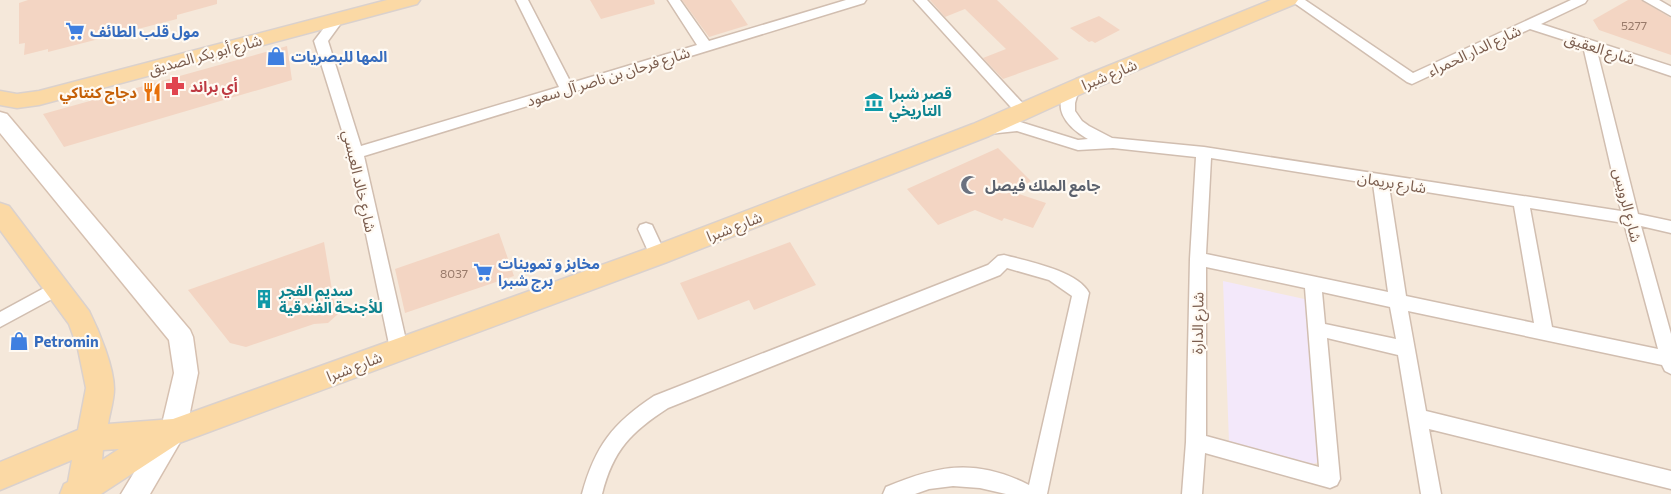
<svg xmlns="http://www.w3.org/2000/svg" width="1671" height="494" font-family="Commissioner,'Noto Sans Arabic',sans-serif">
	<rect width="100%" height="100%" fill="#fdf6ec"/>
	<path fill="#f5e8da" d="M0,0h1671v494h-1671z"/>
	<path fill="#f3e8fa" d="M1223,281l86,19 10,162 -6,2 -80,-18 -4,-4z"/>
	<path fill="#f3d5c3" d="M28,0h189v4l-40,11v4l-129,33v-3l-24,6 1,-12 -6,1v-41z
		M590,0h64l1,4 -54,15z
		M682,0h49l17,25 -39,12z
		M930,0h67l62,59 -56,20 -20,-21 23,-9 -41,-40 -20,8z
		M1628,0h13l30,18v37l-72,-25 -6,-10z
		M1099,16l21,14 -25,13 -3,-2 -3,1 -19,-14z
		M287,46l5,34 -228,67 -21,-33z
		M998,148l33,33 -18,11 33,11 -13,25 -29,-10 -2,3 -27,-11 -37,15 -31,-36z
		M499,233l15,43 -109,37 -10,-44z
		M324,242l11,66 3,6 -10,9 -14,1 -68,23 -16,-4 -42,-53z
		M790,242l26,43 -62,25 -5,-10 -51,20 -18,-37z"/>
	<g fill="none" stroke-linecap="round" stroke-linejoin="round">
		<g stroke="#d1beb0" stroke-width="3">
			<path id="minor" d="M516,0h12l43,83 126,-38 -29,-45h12l29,41 137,-41h20l-2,3 -500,153 44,193 -3,5 -6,3 -6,-3 -3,-5 -41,-196 -35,-112 19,-25h10l1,3 -16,22 33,105 198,-59z
				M914,0h13l101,109 2,3 -2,3h-10z
				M1290,0h15l108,73 158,-73h16l-2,3 -44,21 130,42v10l-74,-25 41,163 33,7v12l-30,-7 30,108v40l-6,-3 -3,-6 -254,-54 18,100 245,60v18l-242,-60 12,65h-20l-23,-139 -71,-17 13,141 -3,6 -7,3 -125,-35 -3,41h-20l4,-52 4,-183 6,-102 -83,-9 -35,2 -61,-19 -29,3 -5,-1 -2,-4 2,-4 34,-4 61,19 10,-1c-22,-12 -41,-35 -14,-55 5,-4 8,-5 14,-3l2,3 -13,12 -2,7v8l7,10 7,5 23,12 92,9 417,64 -38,-165 -53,-17 -118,55 -5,-2zM1211,158l162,26 15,108 -182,-38zM1389,186l125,20 20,117 -128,-27zM1530,208l94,15 34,126 -106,-22zM1206,267l99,21 14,179 -113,-31zM1322,292l68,15 6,32 -71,-15z
				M1643,0h16l12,7v9z
				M646,223l6,2 14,30 -2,5 -6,1 -6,-1 -14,-31 2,-4z
				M1004,255c23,6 74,16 85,38l-42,201h-41l-26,-6 -27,-2 -24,3 -14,5h-32l3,-7c52,-22 90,-29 143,-2l43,-189 -23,-16 -42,-12 -7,7 -332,133c-37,24 -55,42 -66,86h-20c13,-48 31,-71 72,-98l334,-131 10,-9z
				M57,281l6,2 2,5 -2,5 -63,34v-15z"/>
		</g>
		<g stroke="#d6c0b0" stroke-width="3">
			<path id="secondary" d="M0,112l7,2 183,216 3,7 5,36 -12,59 -36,62h-29l40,-66 13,-55 -5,-33 -169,-207z"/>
		</g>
		<g stroke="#dad1cd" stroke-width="3">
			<path id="primary" d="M387,0h33l-3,4 -378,101 -22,3 -17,-3v-14l17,3 22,-3z
				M1271,0h27l-3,4 -203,85 -103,47 -322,126 -488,181 -78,51h-41l4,-10 4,-2 4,-22 -72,30v-28l78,-32 8,-42 -8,-39 -9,-25 -69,-94v-27l9,3 80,105c10,20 25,56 25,78 0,11 -4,23 -6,35l65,-5 476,-171 324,-124 103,-45zM119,449l-17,11 1,-10z"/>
		</g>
		<use href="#minor" fill="#fff" fill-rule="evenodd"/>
		<use href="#secondary" fill="#fff" fill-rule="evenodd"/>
		<use href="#primary" fill="#fbd9a5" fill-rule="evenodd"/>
	</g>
	<defs>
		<g id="supermarket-bare" transform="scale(1.5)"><path d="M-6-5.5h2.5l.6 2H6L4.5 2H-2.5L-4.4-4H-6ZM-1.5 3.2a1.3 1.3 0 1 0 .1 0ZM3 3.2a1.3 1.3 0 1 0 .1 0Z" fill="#3f7fe0" stroke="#fffaf3" stroke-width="2.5" paint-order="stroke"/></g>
		<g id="shop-bare" transform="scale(1.5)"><path d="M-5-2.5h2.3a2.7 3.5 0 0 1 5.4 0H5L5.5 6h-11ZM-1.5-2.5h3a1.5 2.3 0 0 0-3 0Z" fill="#3f7fe0" stroke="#fffaf3" stroke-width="2.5" paint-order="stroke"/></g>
		<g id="pharmacy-bare" transform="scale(1.5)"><path d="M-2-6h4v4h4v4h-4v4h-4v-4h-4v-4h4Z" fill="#e0444e" stroke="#fffaf3" stroke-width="2.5" paint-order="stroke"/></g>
		<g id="restaurant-bare" transform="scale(1.5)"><path d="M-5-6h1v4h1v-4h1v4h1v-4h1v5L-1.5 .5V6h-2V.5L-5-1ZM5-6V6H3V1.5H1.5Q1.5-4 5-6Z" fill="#e8710a" stroke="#fffaf3" stroke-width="2.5" paint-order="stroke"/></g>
		<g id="museum-bare" transform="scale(1.5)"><path d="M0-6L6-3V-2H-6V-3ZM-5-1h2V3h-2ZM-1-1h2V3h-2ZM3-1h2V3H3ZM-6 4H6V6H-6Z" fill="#0f9aa8" stroke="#fffaf3" stroke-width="2.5" paint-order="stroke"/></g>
		<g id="mosque-bare" transform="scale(1.5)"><path d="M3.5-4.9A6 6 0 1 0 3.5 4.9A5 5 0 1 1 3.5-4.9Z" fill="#6b7280" stroke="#fffaf3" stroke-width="2.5" paint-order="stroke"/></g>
		<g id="building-bare" transform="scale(1.5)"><path d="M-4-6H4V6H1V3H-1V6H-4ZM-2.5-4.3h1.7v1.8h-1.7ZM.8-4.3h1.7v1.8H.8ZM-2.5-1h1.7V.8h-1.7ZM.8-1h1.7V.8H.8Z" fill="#0f9aa8" stroke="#fffaf3" stroke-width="2.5" paint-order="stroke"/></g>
	</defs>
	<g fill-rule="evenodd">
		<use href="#supermarket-bare" x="75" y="31"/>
		<use href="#shop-bare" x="276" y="56"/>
		<use href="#pharmacy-bare" x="175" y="86"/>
		<use href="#restaurant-bare" x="152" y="92"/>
		<use href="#museum-bare" x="874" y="102"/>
		<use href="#mosque-bare" x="970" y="185"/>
		<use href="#supermarket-bare" x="483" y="272"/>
		<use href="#building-bare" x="264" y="299"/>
		<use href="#shop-bare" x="19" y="341"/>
	</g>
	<g text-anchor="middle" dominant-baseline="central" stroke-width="4.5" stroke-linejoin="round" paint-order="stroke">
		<g font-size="12" fill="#987a6a">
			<text x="1634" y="25">5277</text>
			<text x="454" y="273">8037</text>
		</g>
		<g font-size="15" font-weight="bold" fill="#366cbe" stroke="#fffaf3" text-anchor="start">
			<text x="90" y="31">مول قلب الطائف</text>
			<text x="291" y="56">المها للبصريات</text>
			<text x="498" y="263">مخابز و تموينات<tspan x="498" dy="17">برج شبرا</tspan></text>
			<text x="34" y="341">Petromin</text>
		</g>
		<g font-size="15" fill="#7a5c4d" stroke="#fffaf3">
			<text transform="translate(1600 48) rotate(18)">شارع العقيق</text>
			<text transform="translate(1474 50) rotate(-25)">شارع الدار الحمراء</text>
			<text transform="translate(205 54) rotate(-15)">شارع أبو بكر الصديق</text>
			<text transform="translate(1109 74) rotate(-22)">شارع شبرا</text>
			<text transform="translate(608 76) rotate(-17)">شارع فرحان بن ناصر آل سعود</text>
			<text transform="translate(360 181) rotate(77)">شارع خالد العبسي</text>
			<text transform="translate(1392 182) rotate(9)">شارع بريمان</text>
			<text transform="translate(1628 205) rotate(76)">شارع الرويس</text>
			<text transform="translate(734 226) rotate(-21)">شارع شبرا</text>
			<text transform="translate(1197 323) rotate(-89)">شارع الدارة</text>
			<text transform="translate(354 366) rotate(-21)">شارع شبرا</text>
		</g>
		<g font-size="15" font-weight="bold" fill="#be3a42" stroke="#fffaf3" text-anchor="start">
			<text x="190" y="86">أي براند</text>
		</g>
		<g font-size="15" font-weight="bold" fill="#c56008" stroke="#fffaf3" text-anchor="end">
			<text x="137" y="92">دجاج كنتاكي</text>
		</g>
		<g font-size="15" font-weight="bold" fill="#0d838f" stroke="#fffaf3" text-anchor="start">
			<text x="889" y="93">قصر شبرا<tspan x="889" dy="17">التاريخي</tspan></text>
			<text x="279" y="290">سديم الفجر<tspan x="279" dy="17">للأجنحة الفندقية</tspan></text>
		</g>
		<g font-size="15" font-weight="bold" fill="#5b616d" stroke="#fffaf3" text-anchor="start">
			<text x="985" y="185">جامع الملك فيصل</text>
		</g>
	</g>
</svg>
